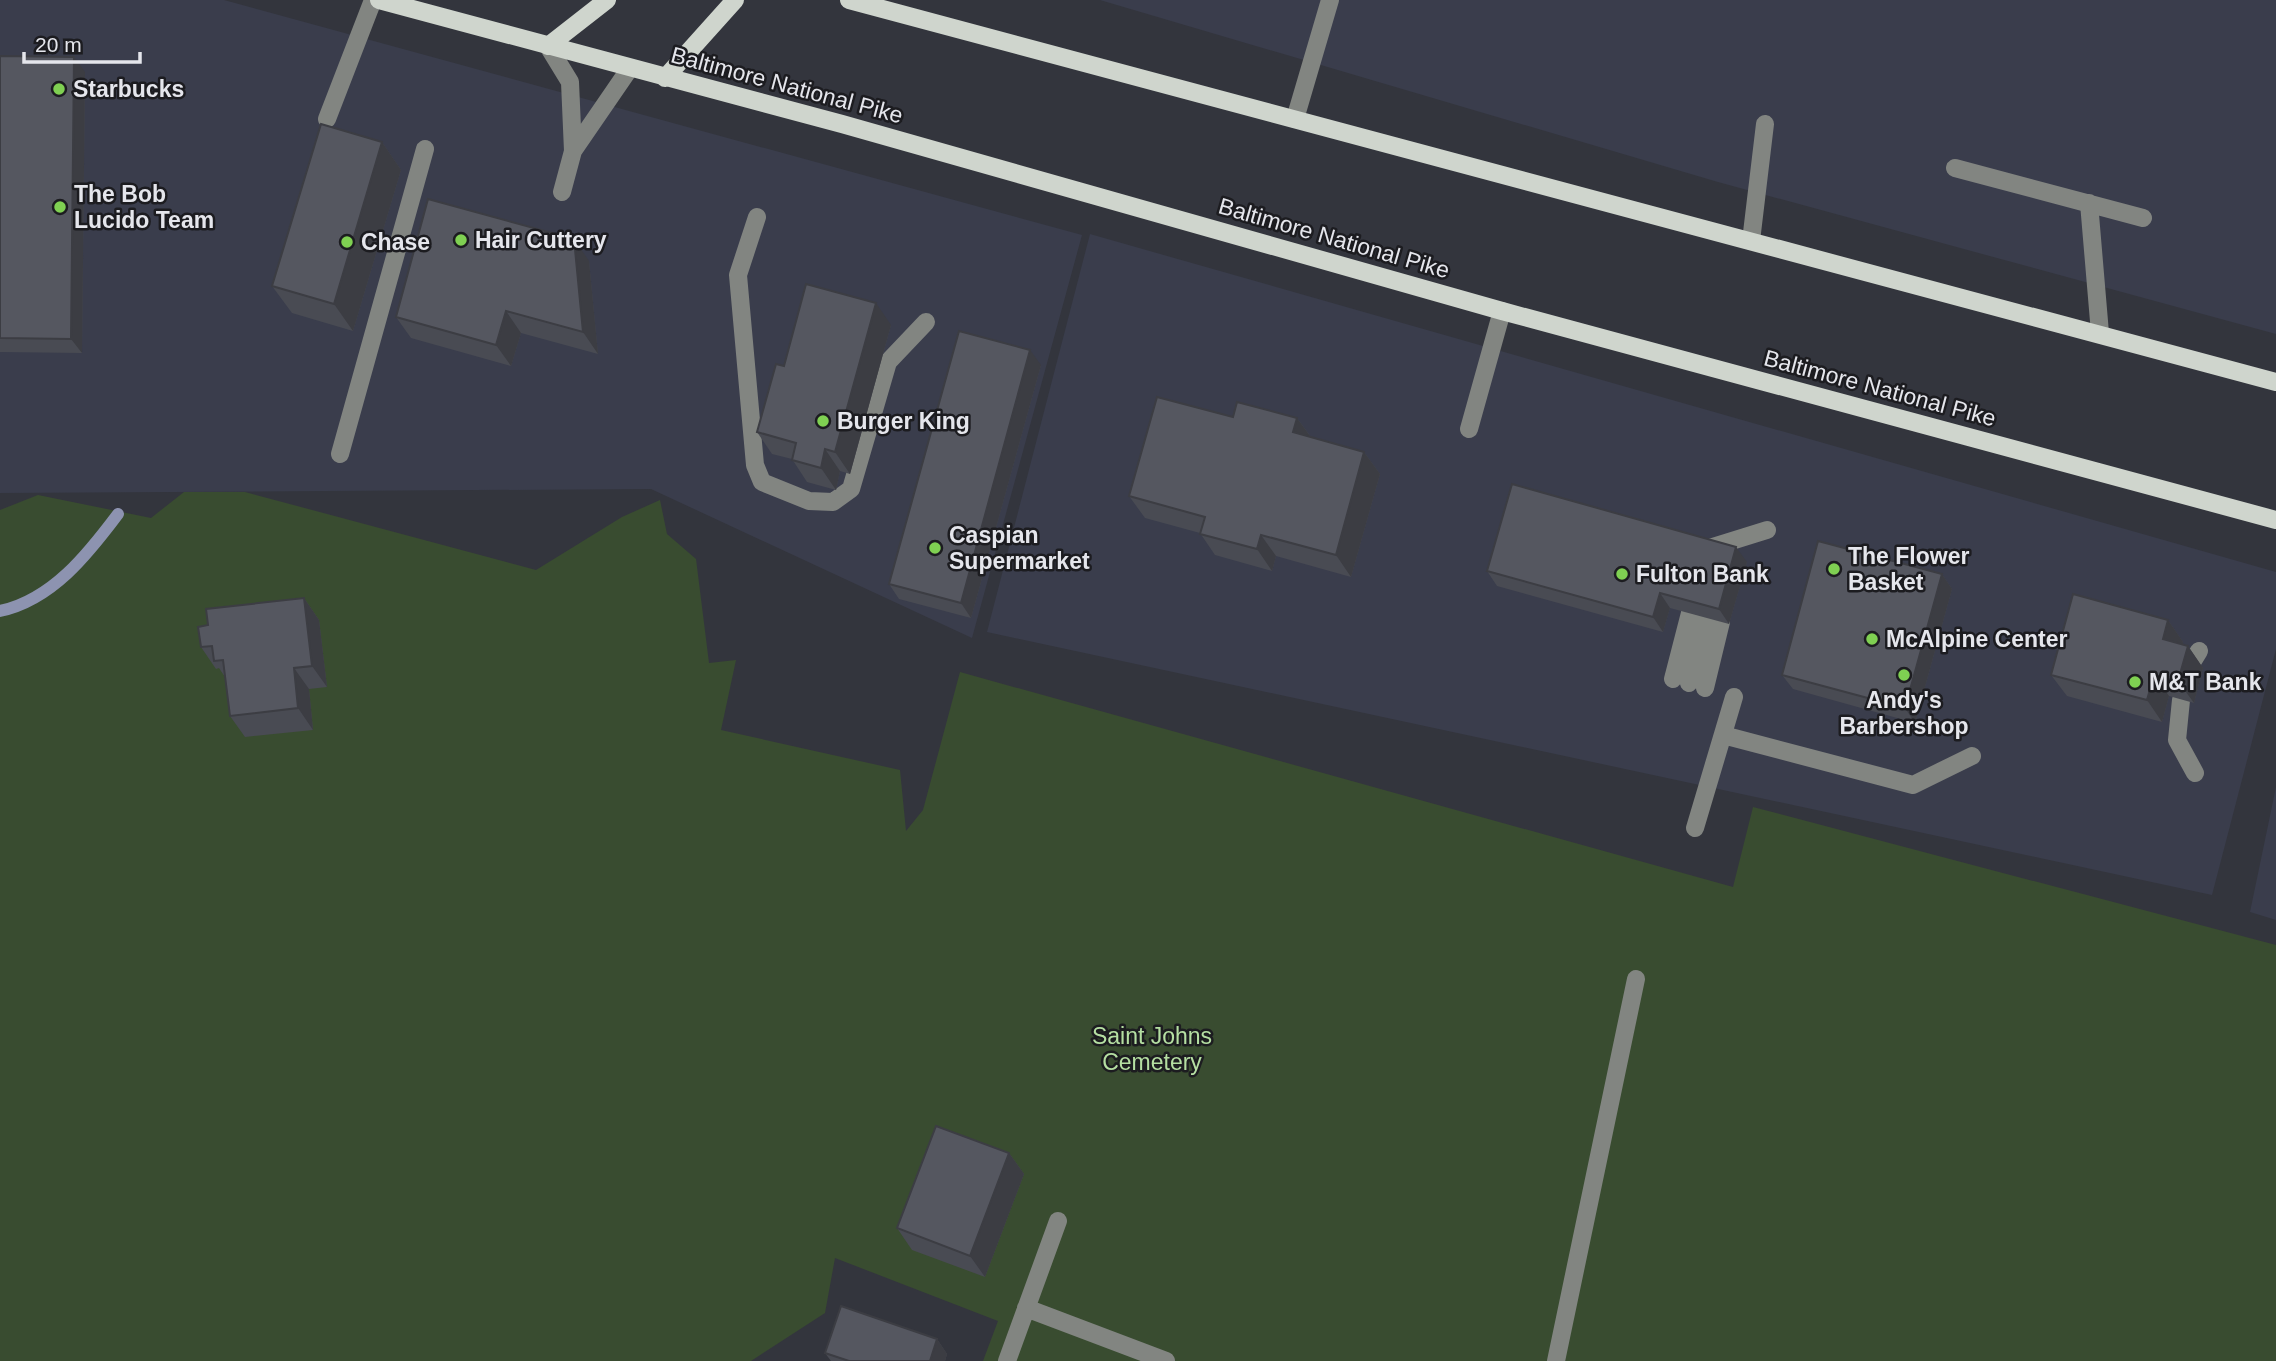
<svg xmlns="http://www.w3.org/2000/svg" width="2276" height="1361" font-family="Helvetica,sans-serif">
	<rect width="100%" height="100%" fill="#33353d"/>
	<path fill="#3a3d4c" d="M0,0h224l858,235 -110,403 -321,-149 -651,4z
		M1100,0h1176v334l-558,-152z
		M1090,234l1186,338v77l-64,246 -1225,-263z
		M2276,787v133l-26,-8z"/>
	<path fill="#394c30" d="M184,492h61l291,78 86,-53 38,-17 7,34 29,25 13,104 27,-3 -15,70 179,40 6,61 17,-21 37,-138 773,215 20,-80 523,138v416h-1293l15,-40 -163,-63 -10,55 -74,48h-751v-851l38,-15 113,23z"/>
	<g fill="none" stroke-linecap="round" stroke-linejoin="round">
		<path stroke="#8d93b0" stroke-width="12" d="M0,611c52,-11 88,-57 118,-97"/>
		<path stroke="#828581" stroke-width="18" d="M548,46l22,36 3,69 -11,41
			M327,119l46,-119
			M1295,119l35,-119
			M573,151l57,-83
			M1955,168l188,50
			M2089,203l11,130
			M757,217l-19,58 17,190 7,17 47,19 24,1 18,-13 37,-127 38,-40
			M1751,241l14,-117
			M1469,429l33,-118
			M340,454l85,-305
			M1706,549l61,-19
			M2191,664l8,-13
			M1673,679l17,-66
			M1689,683l18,-66
			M1705,688l16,-66
			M2181,700l-4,40 18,33
			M1723,735l190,50 59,-29
			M1695,828l39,-131
			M1026,1308l140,53
			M1007,1361l51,-140
			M1556,1361l80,-382"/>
		<path stroke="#cfd5cd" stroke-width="18" d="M379,0l463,124 660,187 774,209
			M849,0l1427,382
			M548,46l59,-46
			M665,78l70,-78"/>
	</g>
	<path fill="#494b53" d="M0,56l85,16 -3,281 -82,-1z
		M382,142l19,28 -48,161 -61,-18 -20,-27z
		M589,261l9,93 -77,-21 -10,33 -100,-28 -15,-21z
		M891,325l-41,149 -10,-3 -4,19 -29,-8 -15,-23 -20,-5 -15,-22 27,-66z
		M1041,365l-70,253 -72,-19 -10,-15z
		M1233,417l64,1 14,19 53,15 16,22 -29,103 -75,-21 -4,15 -57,-16 -15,-22 -55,-15 -16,-22z
		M1747,562l-18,62 -59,-16 -7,24 -166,-46 -10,-15z
		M1942,574l10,15 -37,134 -122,-34 -11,-14z
		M304,598l15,22 8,67 -18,2 4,41 -68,7 -15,-21 -5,-39 -6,-9 -3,1 -15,-22 7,-22z
		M2168,620l15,22 -1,3 6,1 15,22 -9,35 -25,-7 -7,26 -95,-26 -16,-21z
		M1009,1153l15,21 -39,103 -73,-27 -15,-22z
		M937,1339l10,15 -2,7h-114l-6,-8z"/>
	<path fill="#3c3d43" d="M74,57l11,15 -3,281 -11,-14z
		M382,142l19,28 -48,161 -19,-27z
		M574,239l15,22 9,93 -15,-22z
		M876,303l15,22 -41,149 -15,-22z
		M506,311l15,22 -10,33 -15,-21z
		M1030,350l11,15 -70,253 -10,-15z
		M1297,418l16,22 -20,-8z
		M825,449l15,22 -4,19 -15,-22z
		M1364,452l16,22 -29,103 -15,-22z
		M1261,535l15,21 -4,15 -15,-22z
		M1736,547l11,15 -18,62 -10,-15z
		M1942,574l10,15 -37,134 -10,-15z
		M1660,593l10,15 -7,24 -10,-15z
		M304,598l15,22 8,67 -15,-21z
		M2168,620l15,22 -5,19 -15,-22z
		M2188,646l15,22 -9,35 -16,-22z
		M294,668l15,21 4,41 -15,-22z
		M2154,675l15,21 -7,26 -15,-22z
		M1009,1153l15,21 -39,103 -15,-21z
		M937,1339l10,15 -2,7h-15z"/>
	<path fill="#555760" stroke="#3c3d43" stroke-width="2" d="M0,56l74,1 -3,282 -71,-1z
		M321,124l61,18 -48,162 -62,-18z
		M428,199l146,40 9,93 -77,-21 -10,34 -100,-28z
		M806,284l70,19 -41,149 -10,-3 -4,19 -29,-8 4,-17 -39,-11 19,-68 8,2z
		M959,331l71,19 -69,253 -72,-19z
		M1157,397l76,20 4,-15 60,16 -4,14 71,20 -28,103 -75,-20 -4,14 -57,-15 5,-17 -76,-21z
		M1512,484l224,63 -17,62 -59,-16 -7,24 -166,-46z
		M1818,541l124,33 -37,134 -123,-33z
		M2073,594l95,26 -5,19 25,7 -10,35 -24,-6 -7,25 -96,-25z
		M304,598l8,68 -18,2 4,40 -68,8 -7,-56 -9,1 -2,-15 -11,1 -3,-20 10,-2 -2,-16z
		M936,1126l73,27 -39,103 -73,-28z
		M841,1306l96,33 -7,22h-81l-24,-8z"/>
	<g fill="#7fd052" stroke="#1c1c20" stroke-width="2.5">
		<circle cx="59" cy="89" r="7"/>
		<circle cx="60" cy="207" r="7"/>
		<circle cx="461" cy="240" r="7"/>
		<circle cx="347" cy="242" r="7"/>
		<circle cx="823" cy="421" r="7"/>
		<circle cx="935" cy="548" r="7"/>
		<circle cx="1834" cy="569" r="7"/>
		<circle cx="1622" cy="574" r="7"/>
		<circle cx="1872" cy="639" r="7"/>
		<circle cx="1904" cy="675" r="7"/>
		<circle cx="2135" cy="682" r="7"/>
	</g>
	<g text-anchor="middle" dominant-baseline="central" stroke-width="5" stroke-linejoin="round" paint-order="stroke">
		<g font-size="23" fill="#e5e6ec" stroke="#1c1c20">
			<text transform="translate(787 85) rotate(15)">Baltimore National Pike</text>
			<text transform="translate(1334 238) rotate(16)">Baltimore National Pike</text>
			<text transform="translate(1880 388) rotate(15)">Baltimore National Pike</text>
		</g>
		<g font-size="23" font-weight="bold" fill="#e5e6ec" stroke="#1c1c20" text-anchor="start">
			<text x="73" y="89">Starbucks</text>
			<text x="74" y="194">The Bob<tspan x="74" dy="26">Lucido Team</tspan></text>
			<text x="475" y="240">Hair Cuttery</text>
			<text x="361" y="242">Chase</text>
			<text x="837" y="421">Burger King</text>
			<text x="949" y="535">Caspian<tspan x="949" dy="26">Supermarket</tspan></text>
			<text x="1848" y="556">The Flower<tspan x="1848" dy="26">Basket</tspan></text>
			<text x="1636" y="574">Fulton Bank</text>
			<text x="1886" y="639">McAlpine Center</text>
			<text x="2149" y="682">M&amp;T Bank</text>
			<text x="1904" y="700" text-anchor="middle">Andy's<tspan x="1904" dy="26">Barbershop</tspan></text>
		</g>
		<g font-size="23" fill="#b5dfa2" stroke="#1c1c20">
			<text x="1152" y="1036">Saint Johns<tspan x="1152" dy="26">Cemetery</tspan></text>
		</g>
	</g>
	<path d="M24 52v10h116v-10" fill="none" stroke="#e5e6ec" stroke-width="3.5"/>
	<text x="35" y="52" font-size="21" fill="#e5e6ec" stroke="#1c1c20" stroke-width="5" paint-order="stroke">20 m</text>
</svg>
